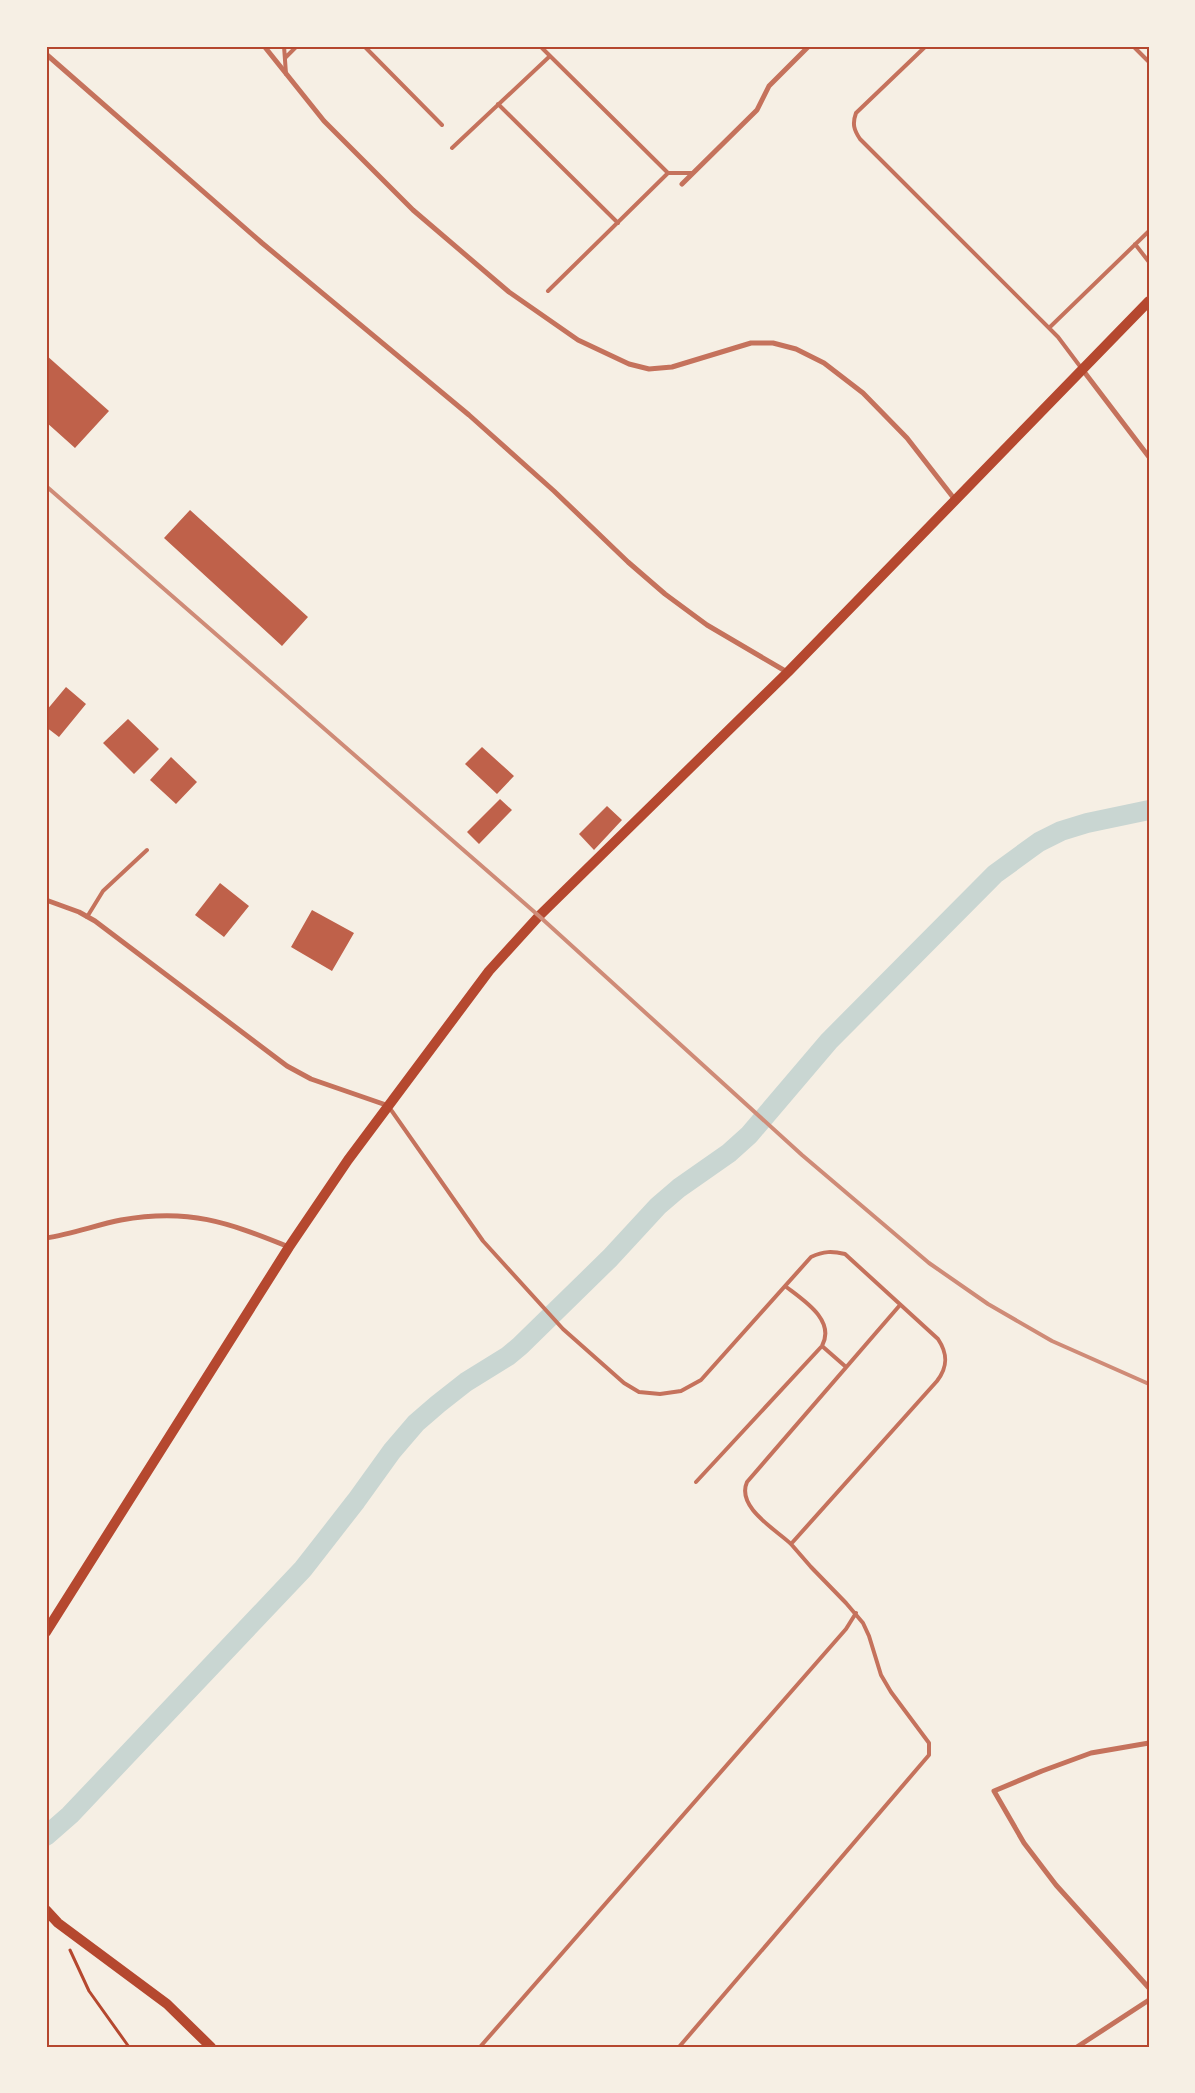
<svg xmlns="http://www.w3.org/2000/svg" width="1195" height="2093" font-family="'Libre Baskerville',serif">
	<rect width="100%" height="100%" fill="#f6efe4"/>
	<g fill="none" stroke-linecap="round" stroke-linejoin="round">
		<path stroke="#c9d6d2" stroke-width="20" d="M46,1836l24,-21 233,-246 53,-68 36,-50 24,-28 22,-19 28,-22 42,-26 12,-10 90,-88 48,-52 21,-18 50,-35 20,-18 80,-94 166,-167 44,-32 22,-11 26,-8 62,-13"/>
	</g>
	<path fill="#bf614a" d="M46,355l63,56 -34,37 -29,-26z
		M190,510l118,107 -26,29 -118,-108z
		M66,687l20,17 -27,33 -13,-10v-16z
		M128,719l31,30 -25,25 -31,-31z
		M482,747l32,29 -17,18 -32,-30z
		M171,757l26,25 -21,22 -26,-24z
		M500,799l12,11 -33,34 -12,-12z
		M607,806l15,14 -28,30 -15,-16z
		M220,883l29,23 -25,31 -29,-22z
		M312,910l42,23 -22,38 -41,-24z"/>
	<g fill="none" stroke-linecap="round" stroke-linejoin="round">
		<path stroke="#b5482f" stroke-width="3" d="M70,1950l19,41 40,56"/>
		<path stroke="#c5725c" stroke-width="4" d="M284,46l2,28
			M364,46l78,79
			M540,46l128,127
			M926,46l-70,67c-4,11 -2,17 4,26l198,198 24,32
			M1133,46l16,16
			M285,58l12,-12
			M498,104l120,119
			M452,148l98,-92
			M1135,244l14,18
			M548,291l120,-118h24
			M1049,328l100,-97
			M87,917l16,-26 44,-41
			M389,1107l94,134 80,88 61,54 15,9 21,2 21,-3 20,-11 110,-123c13,-6 21,-6 34,-3l93,85c10,15 10,28 -1,42l-146,163 20,23 35,36 17,20 6,13 12,39 10,17 38,51v12l-250,292
			M822,1346l24,21
			M696,1482l126,-136c14,-26 -19,-46 -37,-60
			M791,1544c-16,-15 -55,-37 -44,-62l153,-177
			M480,2047l366,-418 10,-16"/>
		<path stroke="#c5725c" stroke-width="5" d="M264,46l60,75 89,89 96,82 69,48 51,24 20,5 23,-2 79,-24h22l23,6 28,14 39,30 44,45 49,63
			M46,54l216,189 207,172 85,76 74,71 37,32 42,31 80,47
			M682,184l75,-74 12,-24 40,-40
			M1082,369l67,88
			M46,900l33,12 16,9 192,145 24,13 78,27
			M46,1238c26,-4 50,-13 75,-18 68,-12 106,2 168,27
			M1149,1743l-58,10 -49,18 -48,20 30,52 32,42 93,103
			M1077,2047l72,-47"/>
		<path stroke="#b5482f" stroke-width="10" d="M46,1632l243,-385 59,-87 141,-189 50,-55 249,-244 361,-371
			M46,1910l12,13 109,81 44,43"/>
		<path stroke="#cf8b77" stroke-width="4" d="M46,486l493,430 263,239 127,108 59,41 64,37 97,43"/>
	</g>
	<rect width="1195" height="2093" fill="none" stroke="#f6efe4" stroke-width="95"/>
	<rect x="48" y="48" width="1100" height="1998" fill="none" stroke="#b5482f" stroke-width="2"/>
</svg>
